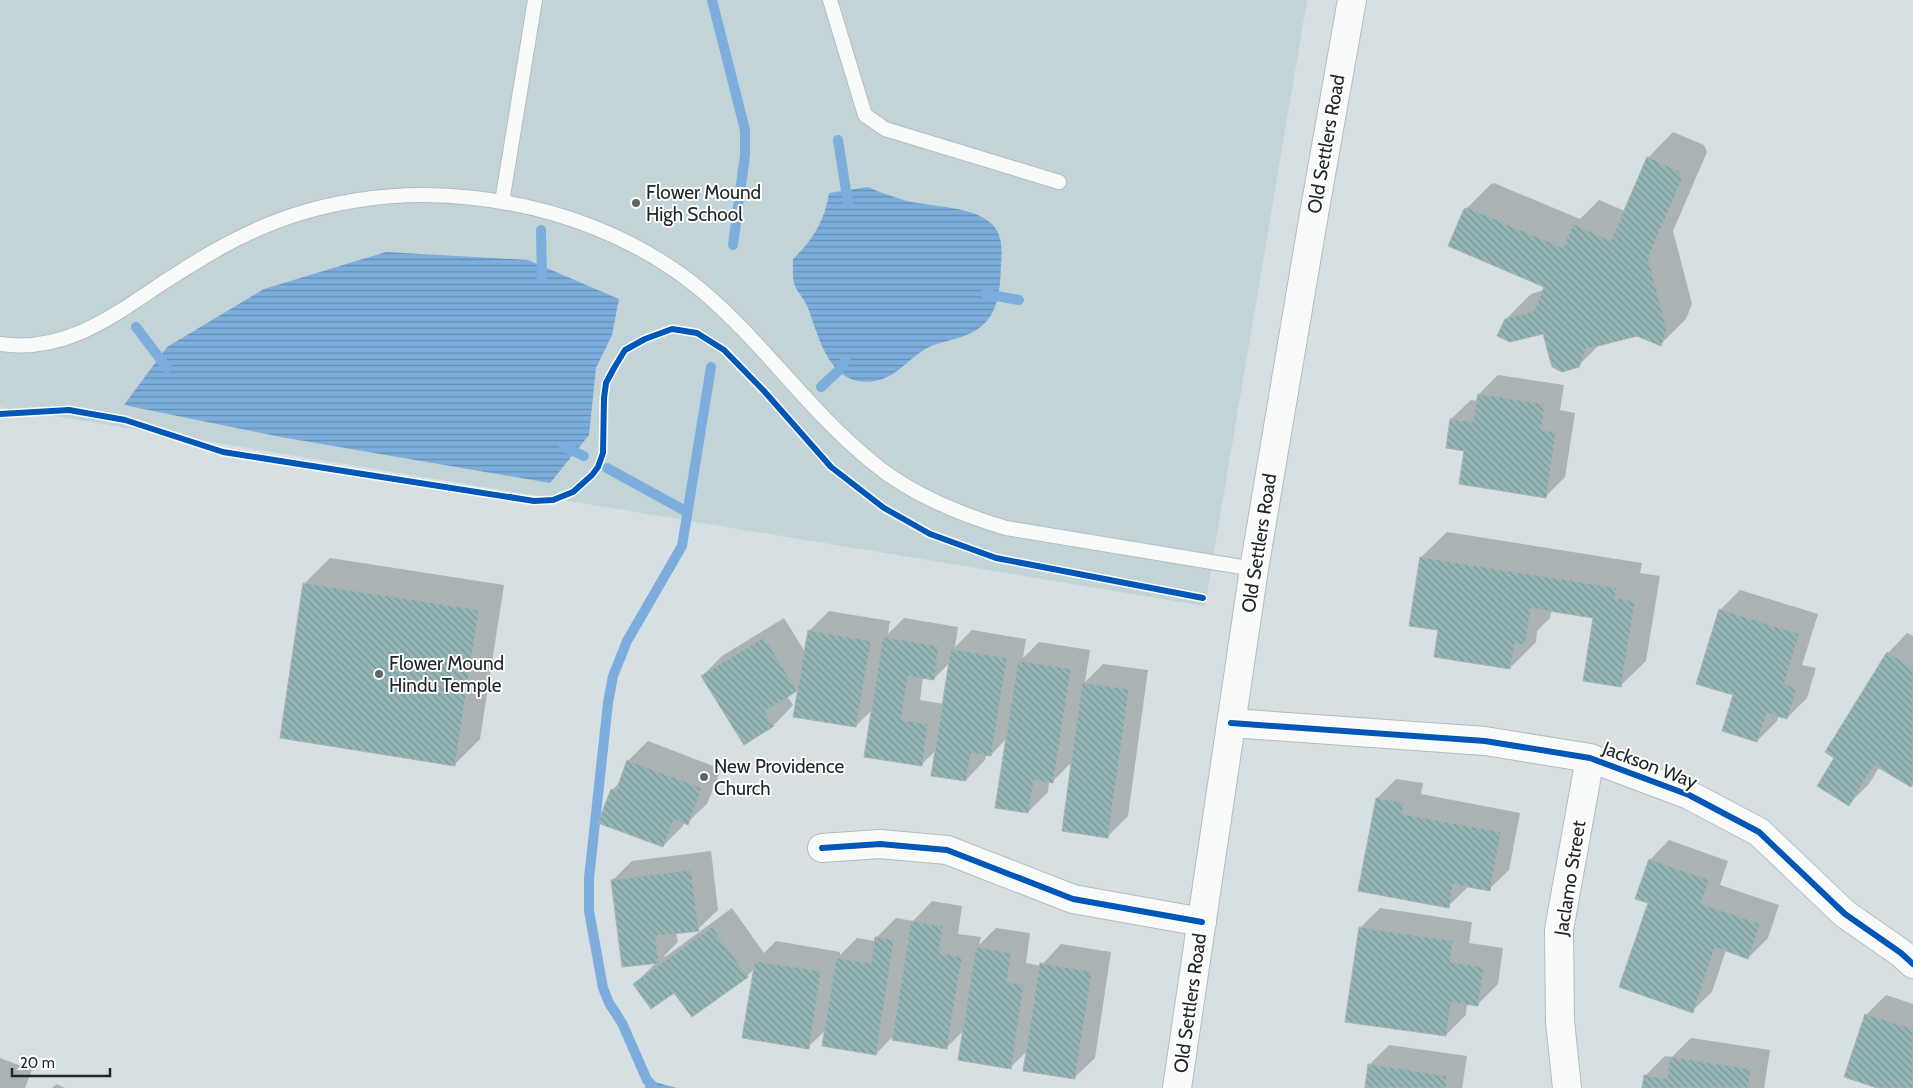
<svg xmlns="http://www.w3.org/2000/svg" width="1913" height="1088" font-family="Cabin,sans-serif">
	<defs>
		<pattern id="water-rules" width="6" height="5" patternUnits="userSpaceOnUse" patternTransform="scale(1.25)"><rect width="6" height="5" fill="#7caddc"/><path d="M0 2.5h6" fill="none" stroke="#658db2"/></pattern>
		<pattern id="building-back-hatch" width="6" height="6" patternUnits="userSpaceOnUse" patternTransform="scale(1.25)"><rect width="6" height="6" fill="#95b6b7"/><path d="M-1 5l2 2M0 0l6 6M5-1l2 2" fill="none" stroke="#799495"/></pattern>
	</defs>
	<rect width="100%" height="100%" fill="#d6dfe1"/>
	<path fill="#c2d4d8" d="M0,0h1307l-102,606 -1205,-199z"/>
	<path fill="url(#water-rules)" d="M868,187c13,6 26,10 39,14 25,6 68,5 86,24 10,12 9,25 8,40 -1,30 -3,59 -37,71 -11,4 -24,6 -35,11 -20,10 -31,30 -54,34 -45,7 -55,-41 -67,-73 -3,-8 -10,-15 -13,-22 -3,-8 -2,-19 -2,-27 20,-19 32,-39 36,-66z
		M386,252l142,8 91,39 -7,36 -16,33 -7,67 -39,48 -269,-46 -157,-32 43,-58 97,-58z
		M647,1080l30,8h-32z"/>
	<path fill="#0003" fill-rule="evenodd" d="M1673,132l31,13 3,7 -34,79 19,73 -6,15 -26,26 -23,-10 -37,9 -22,22 -34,-34 -38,-13 25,-25 13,-4 2,-4 -81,-76 26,-26 3,-1 86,36 19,-19 26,11 23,-53z
		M1498,375l66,10 -4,25 15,3 -10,64 -20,20 -79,-47 -15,-31 20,-19 7,1 1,-7z
		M1447,532l195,31 -2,10 20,3 -14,85 -26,25 -25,-69 -43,-7 -2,8 -13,13 -1,11 -26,26 -70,-39 -19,-72z
		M330,558l174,27 -24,154 -25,25 -150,-181z
		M1740,590l78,24 -16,51 14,3 -9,30 -20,20 -8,-3 -2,6 -20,20 -22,-46 -15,-85z
		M829,611l61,10 -2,13 16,-16 54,9 -3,20 17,-17 54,9 -3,19 16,-16 51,8 -5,32 18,-18 45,6 -20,146 -20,20 -35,-75 -21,21 -3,-1 -1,11 -20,20 -21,-74 -16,17 -5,-1 -1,6 -19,20 -29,-31 -16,16 -48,-56 -17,17 -56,-39 -13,9 6,9 -19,20 -30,18 -42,-67 20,-20 62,-38 21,34 4,-21zM950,662l-6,42 -24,-4 3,-23 11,2z
		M1907,633l6,3v148l-33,-18 -11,18 -20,20 -13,-47 52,-104z
		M648,741l73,28 -14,35 -20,19 -3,-1 -1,4 -20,20 -51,-56 8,-8 8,-21z
		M1396,779l27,4 -2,11 99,19 -11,57 -20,19 -21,-2 -20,19 -71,-108z
		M1669,840l59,21 -8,24 59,20 -11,33 -20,20 -22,-8 -14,42 -20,19 -42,-108v-43z
		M711,851l7,59 -20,19 -22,3 2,10 -14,14 1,1 67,-49 32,45 12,-12 64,11v3l17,-17 18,3 1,-3 20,-20 17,3 19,-20 30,5 -4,28 23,3 -2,8 17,-17 34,5 -4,30 15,3 20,-22 50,8 -16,106 -20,19 -47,-27 -17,17 -47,-37 -17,17 -53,-12 -18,19 -50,-24 -18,17 -53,-79 -8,8 -73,15 -40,-7 24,-23 -46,-80 20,-20z
		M1380,908l92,14 -3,21 34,5 -5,36 -20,20 -11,-1 -1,12 -20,20 -86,-107z
		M1886,995l27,9v84h-32l-15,-73z
		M1691,1038l79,12 -6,38h-121l2,-12 20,-20 7,1z
		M1389,1045l78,11 -5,32h-96l3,-23z
		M0,1058l32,12 -7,18h-25z
		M57,1084l8,4h-13z"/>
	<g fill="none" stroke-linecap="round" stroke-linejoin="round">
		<path stroke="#7caddc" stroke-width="10" d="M712,0l33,130v25l-12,90
			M838,140l10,63
			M541,230l1,49
			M985,294l34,6
			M136,327l31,41
			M821,387l18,-17 7,-10
			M564,447l20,9
			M607,468l80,44
			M655,1088l-8,-8 -25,-57 -13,-20 -6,-15 -14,-77v-33l19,-175 5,-27 14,-35 55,-95 29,-179"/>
	</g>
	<path fill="url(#building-back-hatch)" stroke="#aab1b2" d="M1647,157l32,14 3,8 -34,79 19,72 -6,16 -24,-10 -51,13 -7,18 -17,5 -10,-5 -9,-33 -33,8 -13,-6 8,-17 29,-8 10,-24 -96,-41 16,-37 4,-1 95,40 10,-24 38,17z
		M1478,394l67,10 -4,26 15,2 -10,66 -87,-14 5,-33 -18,-3 4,-29 23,3z
		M1420,557l197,31 -2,10 20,3 -14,86 -38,-6 10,-63 -62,-10 -6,37 -10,-2 -5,26 -76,-12 4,-27 -29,-4z
		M303,583l176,27 -24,156 -175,-28z
		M1719,609l80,25 -15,50 13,4 -10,31 -20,-6 -10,29 -35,-11 11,-36 -37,-11z
		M808,630l63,11 -15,86 -63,-10z
		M764,637l33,54 -32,20 9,15 -30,19 -43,-69z
		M883,637l56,9 -5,34 -26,-4 -7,44 27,4 -6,42 -58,-9z
		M951,649l56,9 -16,98 -20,-3 -5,28 -35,-5z
		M1887,652l26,16v116l-2,3 -37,-22 -25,41 -32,-20 17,-28 -9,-6z
		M1018,661l53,8 -18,114 -19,-3 -6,33 -33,-5z
		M1082,683l47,6 -21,149 -46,-7z
		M627,760l75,28 -14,37 -14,-6 -11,28 -65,-24 13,-34 5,2z
		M1376,798l28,5 -2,11 99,18 -11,59 -37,-7 -4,24 -91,-17z
		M1649,859l60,21 -8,24 59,20 -12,35 -33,-12 -22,66 -74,-26 29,-84 -13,-4z
		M691,870l8,61 -44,5 4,27 -37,4 -11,-87z
		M911,921l32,5 -4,27 23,4 -15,92 -55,-9z
		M712,927l36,50 -56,40 -18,-24 -23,16 -18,-25z
		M1359,927l94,14 -3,21 34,5 -6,39 -27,-4 -5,34 -101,-14z
		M875,937l19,3 -18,115 -54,-9 14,-88 35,5z
		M976,947l35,6 -4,29 17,3 -13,84 -53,-9z
		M755,961l66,10 -12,78 -67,-11z
		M1040,963l52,9 -17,107 -52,-8z
		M1865,1014l48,15v59h-36l-33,-11z
		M1670,1057l81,12 -3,19h-106l2,-13 23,4z
		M1368,1064l79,12 -1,12h-81z"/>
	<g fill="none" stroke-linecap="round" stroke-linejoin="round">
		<g stroke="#b5bcbe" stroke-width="16">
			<path id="lane" d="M830,0l35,115 20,14 174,53
				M502,202l33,-202
				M0,344c63,9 109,-25 158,-58 28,-18 55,-36 85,-50 70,-35 153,-47 231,-38 82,9 163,39 227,92 62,52 108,121 171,172 38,32 87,52 134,66l248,41"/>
		</g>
		<g stroke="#b5bcbe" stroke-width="30">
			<path id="street" d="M1231,723l254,18 105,17 99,37 70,37 86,82 56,39 12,11
				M822,848l58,-4 67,6 126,49 129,23
				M1567,1088l-7,-67 -1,-91 31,-172"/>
		</g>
		<g stroke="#b5bcbe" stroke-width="30">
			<path id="secondary" d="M1177,1088l77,-519 60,-355 38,-214"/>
		</g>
		<use href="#lane" stroke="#f9fafa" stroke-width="14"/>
		<use href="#street" stroke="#f9fafa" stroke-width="28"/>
		<use href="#secondary" stroke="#f9fafa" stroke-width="28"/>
		<g stroke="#fff" stroke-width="9">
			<path id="cycleway" d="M0,414l69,-4 56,10 98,32 311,49 19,-1 20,-8 19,-17 6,-8 5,-14 1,-55 2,-15 8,-15 11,-18 20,-11 27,-10 25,4 27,17 40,41 67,76 53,41 46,26 66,24 207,40
				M1231,723l254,18 105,17 99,37 70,37 86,82 56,39 12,11
				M822,848l58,-4 67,6 126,49 129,23"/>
		</g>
		<use href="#cycleway" stroke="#0057b8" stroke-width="6"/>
	</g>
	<g fill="#606769" stroke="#fff" stroke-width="2">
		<circle cx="636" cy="203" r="5"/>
		<circle cx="379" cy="674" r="5"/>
		<circle cx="704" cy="777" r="5"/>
	</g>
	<g text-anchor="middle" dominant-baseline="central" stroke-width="4" stroke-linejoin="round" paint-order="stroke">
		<g font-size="19" fill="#202628" stroke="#fff">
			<text transform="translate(1326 144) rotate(-80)">Old Settlers Road</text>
			<text transform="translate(1259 543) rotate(-81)">Old Settlers Road</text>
			<text transform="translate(1650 765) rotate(21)">Jackson Way</text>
			<text transform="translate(1570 878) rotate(-81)">Jaclamo Street</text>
			<text transform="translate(1190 1003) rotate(-82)">Old Settlers Road</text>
		</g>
		<g font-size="19" fill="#202628" stroke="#fff" text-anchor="start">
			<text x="646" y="192">Flower Mound<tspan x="646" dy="22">High School</tspan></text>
			<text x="389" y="663">Flower Mound<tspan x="389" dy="22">Hindu Temple</tspan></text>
			<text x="714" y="766">New Providence<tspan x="714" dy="22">Church</tspan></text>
		</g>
	</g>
	<path d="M12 1068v8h98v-8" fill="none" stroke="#202628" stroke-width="2.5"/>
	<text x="20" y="1068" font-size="15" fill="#202628" stroke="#ffffff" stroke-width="4" paint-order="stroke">20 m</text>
</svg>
